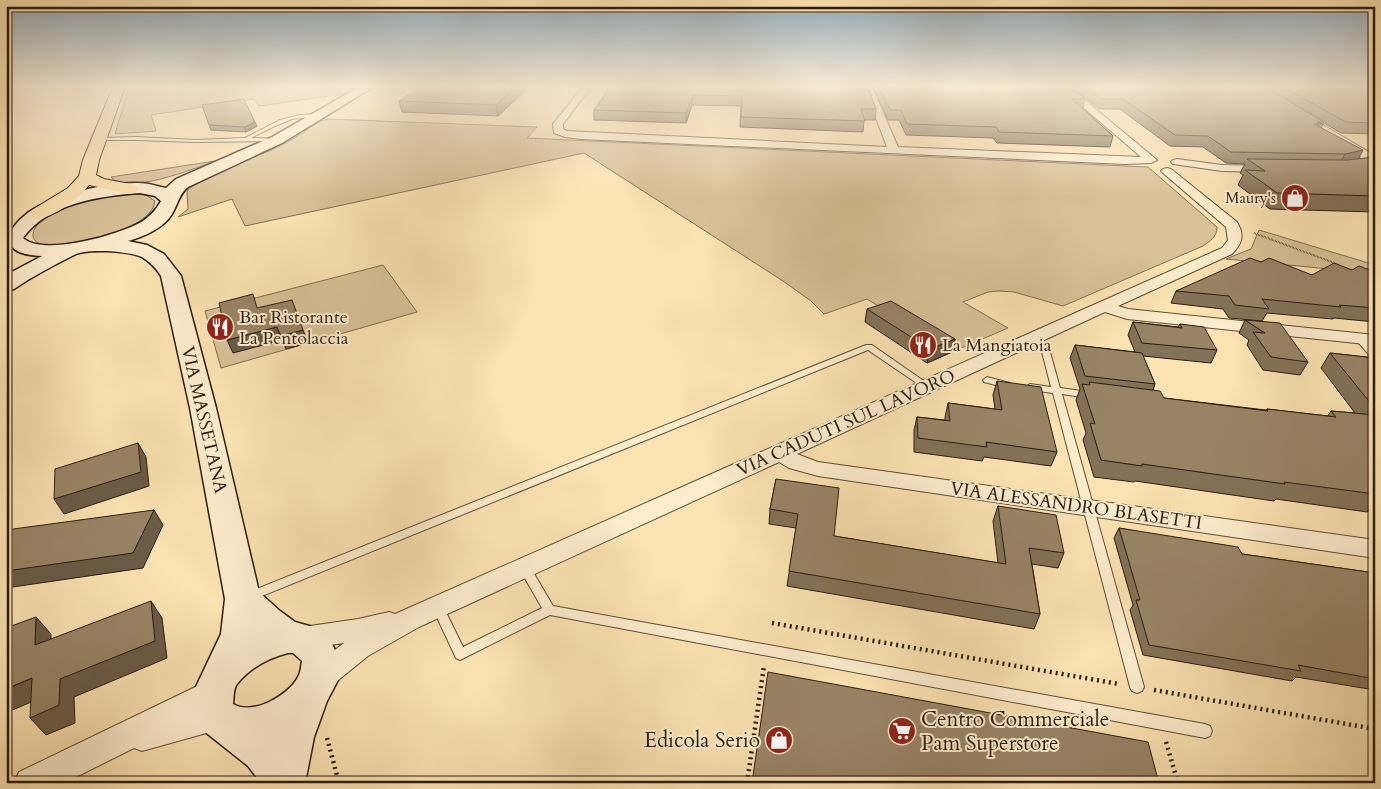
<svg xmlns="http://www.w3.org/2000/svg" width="1381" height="789" font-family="Cardo,serif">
	<rect width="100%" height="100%" fill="#fce3b2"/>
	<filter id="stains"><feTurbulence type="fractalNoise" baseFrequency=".004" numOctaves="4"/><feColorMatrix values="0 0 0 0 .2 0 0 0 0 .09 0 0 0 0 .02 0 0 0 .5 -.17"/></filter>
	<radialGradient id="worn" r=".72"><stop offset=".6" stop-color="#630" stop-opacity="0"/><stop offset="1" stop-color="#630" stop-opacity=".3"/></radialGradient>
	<path fill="#d8c197" stroke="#826f54" d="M129,87h226l-12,7 -84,12 -5,-7 -103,16 5,16 -41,3z
		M328,119l209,8 -10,11 621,29 69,60c0,10 -7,14 -14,19l-140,60 -49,-14 -15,-1 -11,1 -25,10 45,26 -56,24 -85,-53 -43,15 -13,-13 -28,-20 -199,-128 -339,73 -13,-27 -54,18 10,-8 -1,-18c24,-23 61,-30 91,-44 15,-7 29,-18 43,-26z
		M215,161c-19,7 -89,35 -104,16z
		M128,193l18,2 9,6c-1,4 -2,8 -5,11 -13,19 -90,41 -112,31 -5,-3 -6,-7 -4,-13 11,-25 69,-33 94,-37z
		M1259,230l116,35v11l-15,-4 -134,-13 25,-10z
		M383,265l34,47 -196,56 -16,-57z"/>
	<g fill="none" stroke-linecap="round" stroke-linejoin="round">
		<g stroke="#5f4e39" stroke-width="2">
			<path id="service" d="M320,114l2,2 -30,3 -17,7 -24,12 27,1v2h-2l-80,1 -60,-2h-36l-2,-1 2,-1 36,-1 60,3 49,-2 35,-18 20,-5z
				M1357,337h6l12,14v7h-3l-15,-17 -1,-2z
				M866,345h6l59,41 -4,3 -3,-1 -56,-38 -616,250 -4,2 -4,-2 -2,-3 2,-3z
				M1043,350h6l1,2 10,36 29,4 4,3 -4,3 -27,-4 82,293 -2,4 -5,2 -5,-2 -2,-4 -77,-294 -23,-3 -4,-3 4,-3 21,3 -9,-35z
				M987,377l23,6 1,2 -4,3 -23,-6 -1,-2z
				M525,564l4,1 24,41 652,118 5,2 2,5 -2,5 -5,2 -655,-123 -90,45 -4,-2 -24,-51 2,-3 4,-2 4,2 21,43 79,-39 -23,-40 2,-3z"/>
		</g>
		<g stroke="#5f4e39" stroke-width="2">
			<path id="minor" d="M583,87h8l-28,37v5l4,2 320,16 -23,-60h8l26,60 243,10 -81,-70h9l88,73 -6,3 -26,1 -544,-25 -16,-2 -11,-4 -1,-9z
				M1299,111l70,41 4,6 -3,8 -22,7 -4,-1 -2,-2 2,-2 17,-6 -1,-6 -64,-40 -2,-2z
				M1177,159l45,6 46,1 6,3 -6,3 -46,-1 -49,-7 -2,-2 2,-2z
				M1167,168l4,1 66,53c8,13 5,22 -5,32l-114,52 10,3 247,26v10l-248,-26 -22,-7 -308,142 21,8 557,78v18l-557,-82 -29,-8 -10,-6 -360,165 -51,29 -37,30 -10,4 -10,-4 -4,-9 4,-9 33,-25 -41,6 -9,-3 -4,-8 4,-8 9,-3 55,-8 31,-7 6,2 827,-366 6,-8 -2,-13 -63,-54 -2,-2 2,-2z
				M214,678l10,4 4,9 -4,9 -6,3 10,4 5,10 -5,10 -86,24 -8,-3 -70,35h-50l5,-11z"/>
		</g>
		<g stroke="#2b1d11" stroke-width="3">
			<path id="secondary" d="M359,87h14l-91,56 -94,44c-9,7 -10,17 -16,27 -8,14 -29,23 -44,27l19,4 17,9 17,22 35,132 43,184 21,19 15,11 18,5 15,8 12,26 -2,19 -11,21 -13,36 -8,41 1,5h-46l-13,-17 -44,-35 -11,-26 1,-14 27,-57 4,-35 -35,-191 -29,-132c-5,-8 -11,-14 -19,-19 -13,-6 -56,-9 -68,-2 -20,10 -41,21 -60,34l-8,1v-15l36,-19c-40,-1 -42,-22 -13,-44 27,-18 78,-30 110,-29 9,0 18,3 27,5l10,-9 96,-42zM140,193l15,3 6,5c-5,9 -10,14 -18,20 -21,13 -100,36 -120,17 25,-35 77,-42 117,-45zM288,653h5l9,8c-1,5 -1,11 -4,16 -9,18 -45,39 -65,27 1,-6 0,-15 4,-20 13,-16 31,-26 51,-31z"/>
		</g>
		<g stroke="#2b1d11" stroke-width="2">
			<path id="primary" d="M113,87h12l-26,73 -3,15 8,4 31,6 3,4 -3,4 -6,1 -40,-9c-10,13 -39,37 -57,33l-2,-4 2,-4 36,-22 11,-12 4,-16z"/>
		</g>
		<path stroke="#2b1d11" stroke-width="2" stroke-dasharray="0.5 1" stroke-linecap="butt" d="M1254,233l83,31"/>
		<path stroke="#2b1d11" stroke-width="4.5" stroke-dasharray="2 4" stroke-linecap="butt" d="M772,623l347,61
			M1154,690l221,39
			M327,738l12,45
			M1166,742l12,41
			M747,783l17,-117"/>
		<use href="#service" fill="#fdedcd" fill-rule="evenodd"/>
		<use href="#minor" fill="#fdedcd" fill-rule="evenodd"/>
		<use href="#secondary" fill="#fdedcd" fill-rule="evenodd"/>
		<use href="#primary" fill="#fce3b2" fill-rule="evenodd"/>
	</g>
	<path fill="#837257" stroke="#2b1d11" d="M529,87l-31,29 -96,-4 -3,-11z
		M610,87h258l8,22 -1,11h-11l-1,12 -123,-5 1,-21 -49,-1 -6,18 -92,-3v-10z
		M873,87h502v47l-34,-1 -17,-10 -3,5 38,31 8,-1 8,-4v58l-105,-3 -32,-24 5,-10 -3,-2 5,-9 -19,-1 -23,-16 -33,-1 -50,-37h-21l-21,-17 7,7 -2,9 30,28 -3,11 -113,-4 -4,-5 -87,-3 -7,-15h-11z
		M202,105l55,21 -11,6 -35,-2z
		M1261,262l51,13 40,-5 23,2v50l-41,-4 -1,1 -66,-6 -5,8 -33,-3 -6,-9 -52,-6 5,-12z
		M867,309l88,30 -3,13 -25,11 -62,-41z
		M1245,320l63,42 -8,13 -37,-5 -16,-25 2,-5 -10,-7z
		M1133,322l45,5 2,-3 37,26 -6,13 -68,-7 12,28 -2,6 11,8 102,12 1,-1 61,7 3,-5 24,2 -34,-45 9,-15 45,5v148l-8,6 -91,-13 -2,2 -139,-20 -1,1 -40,-5 -11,-37 3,-7 -10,-33 4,-11 -10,-31 5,-13 60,7 -7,-17z
		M997,381l60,71 -6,14 -67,-9 -2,4 -68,-9v-22l3,-13 28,3v-3l3,-14 47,6 -2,-14z
		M776,479l58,57 164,27 -5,-42 5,-15 66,47 -6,15 -26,-4 8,50 -6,15 -247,-43 9,-58 -27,-4 1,-15z
		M1119,528l123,26 133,19v117l-79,-13 -4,4 -149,-26 -13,-45 3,-5 -19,-67z"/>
	<path fill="#6a5c47" stroke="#2b1d11" d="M516,87h13l-31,29 -2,-11z
		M693,95l-1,10 -6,18v-10z
		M255,122l2,4 -11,6 -1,-5z
		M1363,150l-6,12 -18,3 6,-11z
		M277,327l5,13 -49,13 -6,-13z
		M303,330l5,13 -22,6 -5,-13z
		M955,339l-3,13 -25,11 3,-14z
		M138,443l8,14 3,29 -85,28 -10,-15z
		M1375,501v5l-8,6z
		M154,510l9,15 -20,43 -137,20v-17z
		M151,601l11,17 5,40 -93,39 1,26 -29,12 -16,-17 30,-39z
		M36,617l15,17 -1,29 -15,-18z
		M6,622l14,15 -14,-5z
		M32,678l16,17 -38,16 -1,40 -3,1v-63z"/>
	<path fill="#988465" stroke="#2b1d11" d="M420,87h96l-20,18 -97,-4z
		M610,87h258l8,22h-15l4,12 -124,-4 1,-21 -49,-1 -7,18 -92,-3z
		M879,87h192l14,12h-13l41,37 -114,-4 -3,-5 -89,-3 -6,-14h-11z
		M1086,87h180l58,35h-7l5,2h-8l49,26 -18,4 -114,-2 -23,-16 -33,-1 -52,-36h-21z
		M1283,87h92v36l-29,-1z
		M244,99l11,23 -10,5 -36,-2 -7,-20z
		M1375,154v42l-98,-3 -32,-23 20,1 -18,-12 100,1 20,-2z
		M1250,258l11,4 8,-4 43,17 22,-12 18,7 7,-4 16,6v36l-36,-3 2,2 -79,-8 7,10 -34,-4 -6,-9 -53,-5z
		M253,294l4,14 35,-8 11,30 -22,6 -4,-9 -50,13 -8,-37z
		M891,301l64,38 -25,10 -63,-40z
		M1245,320l35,3 28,39 -37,-5 -18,-25 12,1z
		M1133,322l49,6 -2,-4 24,3 13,23 -75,-7z
		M1075,345l67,8 13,31 -70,-8z
		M1330,353l45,5v48l-3,-1z
		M997,381l44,6 16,65 -71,-10 1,5 -69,-9 -1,-21 33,4 -2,-18 54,7z
		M1089,382l71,9 4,7 104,13 -1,-2 69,8 -5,-6 44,4v79l-91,-12 1,2 -143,-20v2l-41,-6 -11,-37 5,1 -13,-40 8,1z
		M138,443l3,29 -87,27 1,-30z
		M776,479l63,9 -5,48 172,28 -8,-58 58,9 8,38 -35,-5 11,66 -251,-43 9,-57 -28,-5z
		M154,510l-21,43 -127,18v-41z
		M1119,528l119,19 4,7 133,19v106l-77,-14 3,6 -152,-26 -13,-45h4z
		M151,601l4,40 -95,38 -1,26 -29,13 2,-40 -26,11v-61l30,-11 -1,28z
		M768,672l380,70 11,41h-407z"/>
	<linearGradient id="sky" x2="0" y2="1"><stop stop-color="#93acbc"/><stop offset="0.44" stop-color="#fef2dc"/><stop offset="1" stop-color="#fef2dc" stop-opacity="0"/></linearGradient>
	<rect width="1381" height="197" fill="url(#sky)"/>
	<defs>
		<g id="shop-disc" transform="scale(1.4375)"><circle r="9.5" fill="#8f2418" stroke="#fdedcd"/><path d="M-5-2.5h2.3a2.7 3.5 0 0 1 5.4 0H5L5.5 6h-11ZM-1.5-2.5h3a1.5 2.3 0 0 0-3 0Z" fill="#fff"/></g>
		<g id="restaurant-disc" transform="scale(1.4375)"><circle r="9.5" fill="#8f2418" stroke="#fdedcd"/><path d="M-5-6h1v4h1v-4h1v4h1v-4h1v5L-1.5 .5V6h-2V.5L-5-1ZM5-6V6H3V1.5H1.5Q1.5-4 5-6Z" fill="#fff"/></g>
		<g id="supermarket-disc" transform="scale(1.4375)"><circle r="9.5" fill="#8f2418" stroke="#fdedcd"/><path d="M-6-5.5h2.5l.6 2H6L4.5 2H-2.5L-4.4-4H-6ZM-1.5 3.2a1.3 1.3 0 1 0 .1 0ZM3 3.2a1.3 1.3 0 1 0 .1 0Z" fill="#fff"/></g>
	</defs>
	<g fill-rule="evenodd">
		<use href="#shop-disc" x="1295" y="198"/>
		<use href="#restaurant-disc" x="220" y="327"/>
		<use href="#restaurant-disc" x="923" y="345"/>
		<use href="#supermarket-disc" x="902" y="731"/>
		<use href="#shop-disc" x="779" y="740"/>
	</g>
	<g text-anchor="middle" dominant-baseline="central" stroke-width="4" stroke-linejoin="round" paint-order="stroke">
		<g font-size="15" fill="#2b1d11" stroke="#fdedcd" text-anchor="end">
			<text x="1276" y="198">Maury's</text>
		</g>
		<g font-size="18" fill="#2b1d11" stroke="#fdedcd" text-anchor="start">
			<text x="239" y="317">Bar Ristorante<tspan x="239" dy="21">La Pentolaccia</tspan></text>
			<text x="942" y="345">La Mangiatoia</text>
		</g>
		<g font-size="18" fill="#2b1d11" stroke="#fdedcd">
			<text transform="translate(204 420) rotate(77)">VIA MASSETANA</text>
			<text transform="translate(846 423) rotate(-24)">VIA CADUTI SUL LAVORO</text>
			<text transform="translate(1076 506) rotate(8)">VIA ALESSANDRO BLASETTI</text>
		</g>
		<g font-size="21" fill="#2b1d11" stroke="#fdedcd" text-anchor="start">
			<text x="921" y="719">Centro Commerciale<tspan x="921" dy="24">Pam Superstore</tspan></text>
			<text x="760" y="740" text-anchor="end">Edicola Serio</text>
		</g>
	</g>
	<rect width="1381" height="789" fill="none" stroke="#fce3b2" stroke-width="25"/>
	<rect x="8" y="8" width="1366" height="774" fill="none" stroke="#2b1d11" stroke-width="2.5"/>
	<rect x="12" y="12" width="1356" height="764" fill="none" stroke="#2b1d11"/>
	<rect width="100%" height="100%" filter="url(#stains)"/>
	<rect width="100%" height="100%" fill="url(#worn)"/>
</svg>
